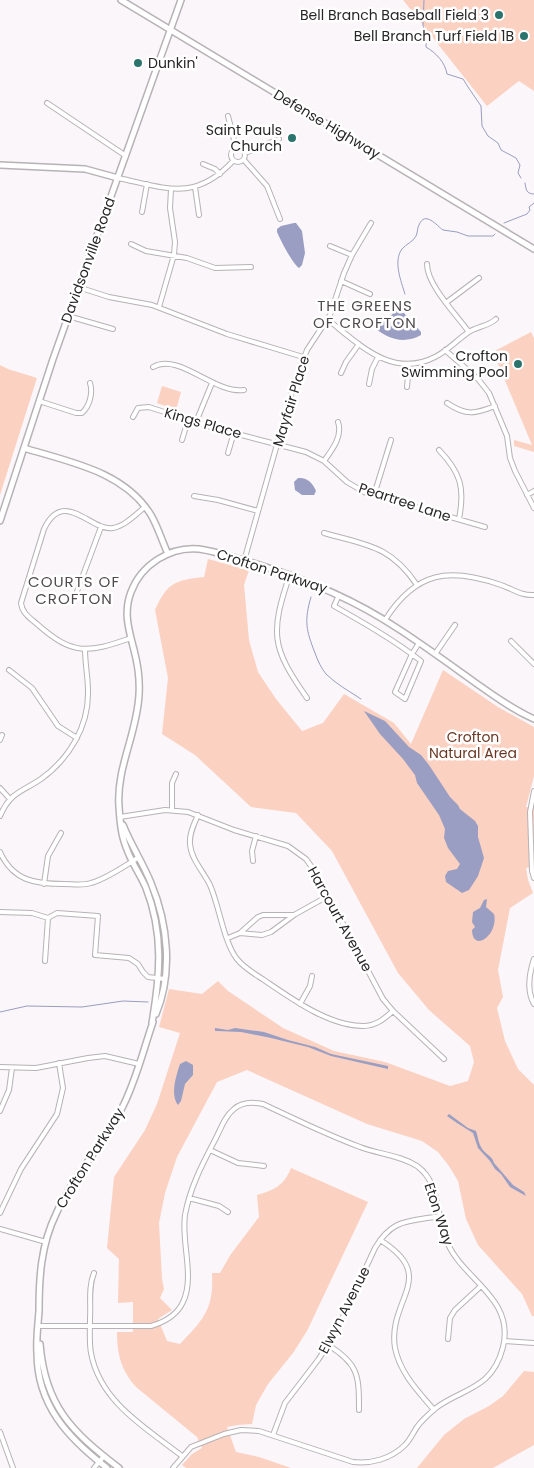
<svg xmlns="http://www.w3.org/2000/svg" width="534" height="1468" font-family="Poppins,sans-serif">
	<rect width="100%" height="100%" fill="#fbf6f9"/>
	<path fill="#fbd1c1" d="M403,0h131v91l-15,-10 -32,25z
		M531,332l3,6v114l-20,-6v-6l18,5 -39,-93z
		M0,365l8,4 29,9 -37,117z
		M162,386l19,6 -5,18 -19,-7z
		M208,559l41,11 -5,15 5,55 9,32 18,27 26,32 21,-8 21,-29 50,29 17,21 32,-74 55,37 36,20v49l-8,31 8,1v58l-8,2 2,12 5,13 -23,15 -12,62 5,27 -6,11 8,33 13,28 16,16v231h-2l-10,-22 -44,-49 -12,-26 -8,-38 -9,-15 -11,-14 -16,-11 -55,-17 -120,-54 -30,12 -40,75 -12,36 -6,30 3,56 2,10 -4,9 12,12 -14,9 9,22 13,3c23,-24 34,-34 32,-71h8l11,-19 28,-37 -2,-22c17,-5 27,-9 34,-27l77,34 -61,129 -14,22 -25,31 -12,21 -4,19 -14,1 -11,2 9,25 23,5 32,11h-105l-4,-3 10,-11 10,-6 -5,-11 -61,-50c-15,-17 -19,-33 -19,-55h16v-30l-15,1 1,-44 -12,-11 7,-71 31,-47 12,-26 23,-71 -21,-6 10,-38 33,5 16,-13 10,10 55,37 51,23 51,11 65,24 18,-5 6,-19 -4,-16 -41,-36 -31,-37 -66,-122 -36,-38 -45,-6 -56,-52 -33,-21 6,-56 -13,-68c12,-27 20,-30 49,-33z
		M524,1371l10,1v73l-41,23h-76l27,-33 20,-16 25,-13 14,-10z"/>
	<path fill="#999ec2" d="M294,223h2l6,8 3,22 -3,12 -3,3c-7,-5 -18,-27 -22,-36v-3l4,-3z
		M397,310l7,3 17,19v3c-16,9 -32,5 -46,-7l1,-4 12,-6z
		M298,478c9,-1 15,5 18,13l-2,4h-12l-7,-5 -1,-8z
		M364,711l21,10 24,26 12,8 8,10 21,32 8,8 2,4 15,12 3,5v11l6,21 -6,18 -9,14 -7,3 -16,-11 -1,-6 3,-5 9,-2 3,-5 -12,-16 -4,-10 1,-9 -6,-14 -22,-32 -2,-8 -12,-16 -23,-25z
		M487,899l-1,8 8,7c5,20 -21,40 -22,16l3,-3 -3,-5 1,-10 7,-4 4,-8z
		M215,1028l13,2 7,-2 29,4 24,8 27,7 16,7 57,12v3l-57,-13 -23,-9 -37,-9 -30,-6 -24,-1h-2z
		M186,1061l7,4v10l-8,9 -4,17 -3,4c-8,-10 -2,-29 2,-41z
		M449,1114l19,14 8,3c2,5 2,11 5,16 3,7 11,8 13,16l19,22 11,7 2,4 -16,-9 -9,-13 -6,-5 -5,-8 -12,-13 -5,-15 -16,-10 -10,-7z"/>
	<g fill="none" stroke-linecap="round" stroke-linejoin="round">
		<path stroke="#999ec2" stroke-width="1" d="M424,0l-1,25 1,5 5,7 -3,7v3c10,6 19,15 21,27l16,5 5,8 13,19 1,20 6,10 10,7 3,7 15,8 4,7 -2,8 3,5
			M525,183c1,6 1,11 9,11
			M504,223l23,-9 3,-4 -1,-3 5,-4
			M405,294c-4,-13 -12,-33 -3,-45 4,-5 11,-7 14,-13 2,-4 1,-8 3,-11 6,-15 18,1 24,5l14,2 11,4h25l2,-2
			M311,597c-7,24 -5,33 4,56 3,8 6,15 11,21 10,10 23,17 35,25
			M0,1012l27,-6 55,1 41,-6 25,1"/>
		<g stroke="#b7b2b5" stroke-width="6">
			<path id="street" d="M47,103l79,53
				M228,116l8,32
				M231 155a7 7 0 1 1 14 0a7 7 0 1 1-14 0Z
				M245,153l34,-14
				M244,160l23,26 13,33
				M203,164l12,5 5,5
				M118,178c48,10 77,24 115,-17
				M195,187l4,28
				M142,212l5,-28
				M131,244l15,7 41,7 28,10 36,-1
				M330,246l22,9
				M427,264c0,21 29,50 41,67
				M341,281l29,13
				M78,287l31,10 43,8 75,29 76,23
				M447,302l32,-24
				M159,307l15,-52 1,-13 -5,-34 1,-19
				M68,316l45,13
				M327,319c32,25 65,60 108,38 12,-6 21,-16 31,-23 9,-8 22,-7 30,-15
				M445,350l33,29 11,14 18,43 3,22 5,13 19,37
				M153,367c26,-15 61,27 91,23
				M341,373l5,-11 13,-18
				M369,384l3,-15 6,-12
				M407,387l2,-23
				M39,401l37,12h6c8,-7 11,-21 8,-30
				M447,403c19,13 28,11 48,3
				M133,417l5,-9 11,-1 62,20 95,25 18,9 23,21 17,10 121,35
				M196,422l16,-39
				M182,440l6,-20
				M439,450c22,23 26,38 20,69
				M228,453l6,-21
				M324,461c8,-11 19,-25 14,-39
				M374,495l17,-55
				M527,495l7,-4
				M194,496l24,4 40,11
				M324,533c42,12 66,12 93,52
				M244,561l51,-180 12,-31 23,-35 14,-42 8,-18 19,-32
				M290,574c-20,59 -19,73 17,124
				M76,594l25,-67
				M339,595l-5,11c30,17 60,34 87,55l-16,38 -10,-7 17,-38 7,-11
				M385,620c31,-49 64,-53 116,-35 12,4 20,11 33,10
				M131,638c-43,15 -58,18 -94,-14 -7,-6 -15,-11 -16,-21l23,-74c20,-42 47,3 69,-1 12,-2 23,-14 32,-21
				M511,641l23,23
				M435,654l20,-29
				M9,670l23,18 26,38 19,12
				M0,740l2,-5
				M0,788l10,11
				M534,791l-4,21 2,59 2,7
				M172,810v-27l4,-9
				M198,815c-4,9 -9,19 -8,29 1,15 13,27 20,41 9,20 14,58 27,74 7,9 18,15 27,21 28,19 65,46 99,46 13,0 21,-7 30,-15
				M0,816c10,-24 22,-24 41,-37 28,-20 48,-53 47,-88 0,-14 -3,-27 -3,-42
				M120,817l45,-7 23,2 46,18 54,16 18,13 10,14 67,126 10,12 51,48
				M0,852c13,29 35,32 64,32 9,0 18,2 27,-1 15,-4 34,-17 48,-26
				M253,861l-1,-10 4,-15
				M44,884l4,-28 13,-23
				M0,912l32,1 16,5 9,-5 41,3 -3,39 34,3 9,6 5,8 5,5 17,2
				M240,933l22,2 9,-3 23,-17 34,-19
				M228,938l12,-5 18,-16 5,-2h31
				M534,959c-5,15 -8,31 0,45
				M45,961l3,-43
				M300,1004l10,-18 2,-10
				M0,1067l36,1 52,-10 17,-2 34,8
				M0,1111l9,-21 3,-22
				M210,1150l28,13 26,3
				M189,1198l30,8 9,6
				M0,1213l21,-44 36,-55 6,-26 -4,-25
				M0,1229l46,13
				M380,1240c60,37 7,59 15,108 5,25 23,43 39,62
				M94,1273c-6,14 -3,31 -4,46 0,11 -1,23 1,34 9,49 55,75 91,103
				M38,1326h113c14,-4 26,-11 32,-24 12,-25 -2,-60 2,-87 5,-28 18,-52 31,-77 5,-10 9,-22 18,-29 8,-7 19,-7 29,-5 32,15 64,31 97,43 18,7 40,8 57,19 24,17 19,51 30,76 16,38 68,56 56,105 -3,12 -9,24 -18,32 -15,13 -34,17 -49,29 -7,6 -13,11 -19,19 -4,6 -7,13 -12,18 -14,14 -34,19 -52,17l-94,-31 -18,-1 -17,4 -33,13 -18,21
				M448,1339l2,-21 5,-8 26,-24
				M505,1341l29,2
				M328,1345c31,19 31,31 31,65
				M0,1432l13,36
				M273,1435l12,-32 33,-43 16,-24 41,-88c18,-30 33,-26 65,-32
				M94,1468l10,-12"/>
		</g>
		<g stroke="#b7b2b5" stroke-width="8">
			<path id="secondary" d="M121,0l413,249
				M0,165l85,4 33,9
				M24,448c45,14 100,23 127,67 7,12 11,26 17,39
				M0,521l53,-162 128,-359
				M123,825c8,20 20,38 28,58 17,41 22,90 5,131
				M152,1023c8,-47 12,-89 -6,-135 -6,-14 -15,-26 -20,-41 -5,-12 -6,-26 -7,-40 -3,-39 18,-73 20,-112 1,-15 -1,-30 -5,-45 -5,-20 -11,-37 -3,-58 10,-27 39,-46 68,-43 15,2 30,7 44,11 55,16 106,36 154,68 28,18 55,38 83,58 17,12 34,24 54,33
				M40,1344c5,62 32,88 79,124
				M107,1468c-39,-30 -70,-63 -70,-115 -1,-14 1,-28 2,-42 0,-34 2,-66 17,-97 17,-38 47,-69 66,-106 14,-27 21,-57 31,-86"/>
		</g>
		<use href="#street" stroke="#fff" stroke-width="4"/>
		<use href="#secondary" stroke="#fff" stroke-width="5"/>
	</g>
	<g fill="#2b736d" stroke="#fff" stroke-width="2">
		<circle cx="499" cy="15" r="5"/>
		<circle cx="524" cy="36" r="5"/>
		<circle cx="138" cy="63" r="5"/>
		<circle cx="292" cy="138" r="5"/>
		<circle cx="518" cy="364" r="5"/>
	</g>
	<g text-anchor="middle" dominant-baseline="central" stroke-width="5" stroke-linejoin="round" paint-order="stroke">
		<g font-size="14" fill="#282627" stroke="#fff" text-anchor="end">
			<text x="489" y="15">Bell Branch Baseball Field 3</text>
			<text x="514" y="36">Bell Branch Turf Field 1B</text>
			<text x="148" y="63" text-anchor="start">Dunkin'</text>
			<text x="282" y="130">Saint Pauls<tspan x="282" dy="16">Church</tspan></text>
			<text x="508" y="356">Crofton<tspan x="508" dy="16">Swimming Pool</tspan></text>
		</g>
		<g font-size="14" fill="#282627" stroke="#fff">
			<text transform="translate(327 124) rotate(31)">Defense Highway</text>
			<text transform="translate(88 260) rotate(-70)">Davidsonville Road</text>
			<text transform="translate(291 401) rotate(-73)">Mayfair Place</text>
			<text transform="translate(203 423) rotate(16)">Kings Place</text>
			<text transform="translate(405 502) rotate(18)">Peartree Lane</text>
			<text transform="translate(272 571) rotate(18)">Crofton Parkway</text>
			<text transform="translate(340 919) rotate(61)">Harcourt Avenue</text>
			<text transform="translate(90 1158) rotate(-58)">Crofton Parkway</text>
			<text transform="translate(439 1214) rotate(72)">Eton Way</text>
			<text transform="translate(344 1310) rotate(-63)">Elwyn Avenue</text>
		</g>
		<g font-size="14" fill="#6c3722" stroke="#fff">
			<text x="473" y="737">Crofton<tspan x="473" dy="16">Natural Area</tspan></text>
		</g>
		<g font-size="15" letter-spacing="1" fill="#504c4e" stroke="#fff">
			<text x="365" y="305">THE GREENS<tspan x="365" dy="17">OF CROFTON</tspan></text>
			<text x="74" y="581">COURTS OF<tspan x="74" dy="17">CROFTON</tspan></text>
		</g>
	</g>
</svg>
